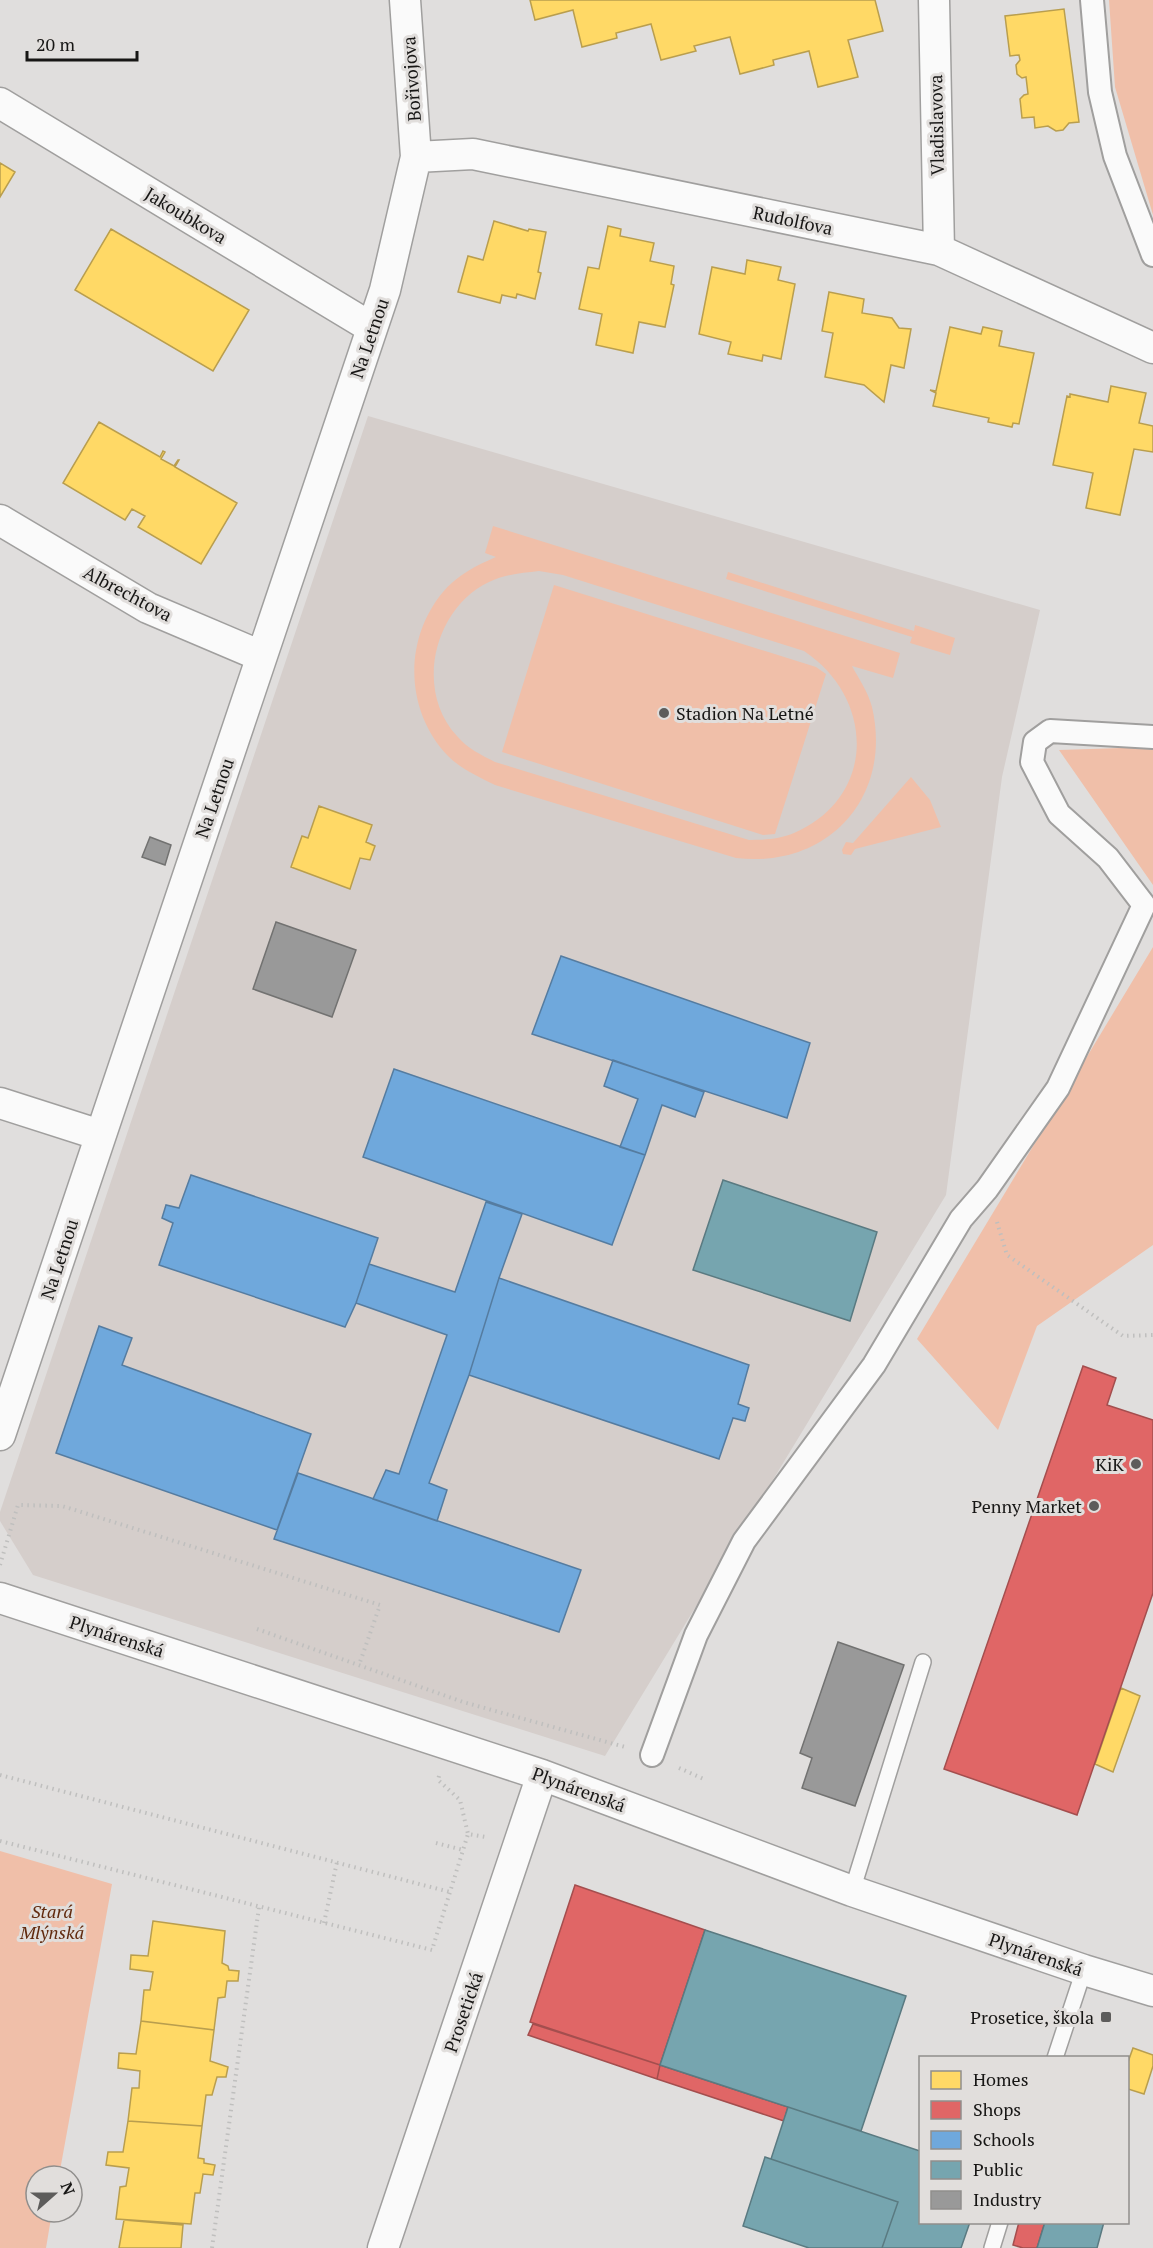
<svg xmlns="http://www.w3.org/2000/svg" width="1153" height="2248" font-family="'PT Serif',serif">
	<rect width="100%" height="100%" fill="#e0dedd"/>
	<path fill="#d5cecb" d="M368,416l672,194 -38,167 -56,418 -341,561 -572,-181 -33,-54v-9z"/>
	<path fill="#f0bfa9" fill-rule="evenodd" d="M1109,0h44v215l-38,-128z
		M493,526l407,127 -7,25 -41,-12c7,13 16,26 20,41 21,90 -44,162 -136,151l-241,-73c-16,-8 -34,-16 -47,-29 -43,-45 -45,-116 -5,-164 13,-16 34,-27 53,-35l-11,-4zM539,571l24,4 241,76c71,47 73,146 -10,182 -14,6 -30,7 -45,7l-254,-78c-14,-7 -28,-14 -38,-26 -43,-46 -23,-128 32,-154 16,-8 33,-9 50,-11z
		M728,572l186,59 1,-6 40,13 -5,17 -40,-12 2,-6 -186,-58z
		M554,585l262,82 10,7 -51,160 -12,1 -261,-83z
		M1153,747v138l-94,-135z
		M911,777l19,23 11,27 -86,22 -4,6 -8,-1 -1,-4 4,-8 7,1z
		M1153,947v298l-116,81 -39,104 -81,-91z
		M0,1851l112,33 -53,292h-23v36h16l-6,36h-46z"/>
	<path fill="#ffd966" stroke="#b99e4e" stroke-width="1.5" d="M530,0h345l8,31 -35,9 10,37 -40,10 -9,-36 -36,9 1,5 -34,9 -10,-37 -36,9 2,5 -35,9 -10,-36 -35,9 1,5 -35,9 -9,-37 -38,10z
		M1064,9l15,113 -10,1 -6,7 -7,1 -8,-5 -13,2 -1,-11 -12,1 -2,-19 4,-4 4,-1 -2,-17 -4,1 -5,-4 -1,-9 4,-5 -1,-5 -9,1 -5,-40z
		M0,163l15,9 -15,25z
		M494,221l34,10 1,-2 17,3 -8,40 3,1 -6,26 -18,-5 -1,4 -14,-3 -2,8 -42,-11 10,-36 15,4z
		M608,226l13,3 -1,7 34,7 -4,18 24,5 -3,18 3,1 -9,42 -26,-5 -6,31 -37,-8 6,-31 -23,-5 9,-42 11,2z
		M111,229l138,81 -36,61 -138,-81z
		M747,260l34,7 -3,13 17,4 -14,75 -18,-4 -1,6 -34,-7 3,-12 -32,-8 13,-67 33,7z
		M829,292l35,7 -2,14 30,5 7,10 12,1 -7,39 -13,-3 -7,37 -20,-17 -39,-8 8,-44 -11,-2z
		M950,327l31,7 2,-7 19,4 -3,15 35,7 -15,71 -6,-1 -1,4 -24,-5 1,-4 -56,-12 3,-13 -6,-3 6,1z
		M1111,386l35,7 -7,30 14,3v26l-19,-3 -14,66 -34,-7 7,-35 -40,-8 14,-69 3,1v-3l38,8z
		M99,422l61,35 3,-6 2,1 -4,7 13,7 4,-6h1l-4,7 62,36 -36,61 -63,-37 7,-11 -13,-7 -7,11 -62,-37z
		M319,806l53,19 -6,17 9,4 -5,14 -10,-2 -10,31 -59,-22 11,-31 6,2z
		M1121,1688l19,8 -27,76 -18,-8z
		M153,1921l72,10 -3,32 6,3 1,4 10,1 -1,10h-11l-2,16 -7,1 -4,32 -73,-9 3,-31h6l3,-18 -23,-3 1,-14 17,1z
		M141,2021l73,9 -4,31 18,6 -2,10h-9l-5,18h-6l-4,31 -74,-5 4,-33h7l1,-17 -22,-3 1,-15 17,1z
		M1133,2048l20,7v11l-9,28 -16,-5v-27z
		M128,2121l74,5 -4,32 6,1v4l11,2 -2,10 -10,-1 -3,19h-5l-4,31 -75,-5 4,-32 6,-1 3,-18 -23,-3 2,-13h15z
		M124,2220l59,5 -2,23h-62z"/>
	<path fill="#e06666" stroke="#a44e4e" stroke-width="1.5" d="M1083,1366l33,12 -9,27 46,15v173l-76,222 -133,-46z
		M575,1885l130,45 -45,135 -130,-43z
		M533,2024l127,41 -3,14 -129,-44z
		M660,2065l128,42 -4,14 -127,-42z
		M1019,2222h26l-8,26h-14l-10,-3z"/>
	<path fill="#6fa8dc" stroke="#557ca0" stroke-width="1.5" d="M561,956l249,87 -23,75 -255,-84z
		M613,1060l91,32 -9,25 -33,-12 -17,50 -25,-8 18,-48 -34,-13z
		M394,1069l251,86 -33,90 -249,-88z
		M191,1175l187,63 -22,65 -11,24 -186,-62 14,-42 -11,-5 4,-13 13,3z
		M486,1202l36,12 -23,64 -30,97 -40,108 18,7 -10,31 -64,-22 13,-29 13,4 48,-139 -91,-32 13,-39 86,28z
		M499,1278l250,87 -11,39 11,4 -4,13 -12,-3 -14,41 -250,-84z
		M99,1326l33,12 -10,27 189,69 -34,96 -221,-77z
		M298,1473l283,97 -22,62 -285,-93z"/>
	<path fill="#76a5af" stroke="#5a7a81" stroke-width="1.5" d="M723,1180l154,52 -27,89 -157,-51z
		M705,1930l201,66 -45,135 -201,-66z
		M788,2107l132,44v71h50l-9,26h-79l16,-46 -127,-43z
		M765,2157l133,45 -16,46h-73l-66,-22z
		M1045,2222h59l-7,26h-60z"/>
	<path fill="#999" stroke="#727271" stroke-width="1.5" d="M150,837l21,8 -6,20 -23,-8z
		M276,922l80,28 -24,67 -79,-28z
		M838,1642l66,23 -49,141 -53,-18 10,-30 -12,-5z"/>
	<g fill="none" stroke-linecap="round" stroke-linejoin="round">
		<g stroke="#a09f9e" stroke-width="18">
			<path id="service" d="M852,1891l71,-229
				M1055,2058l29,-88
				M992,2248l8,-26"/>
		</g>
		<g stroke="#a09f9e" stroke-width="26">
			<path id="pedestrian" d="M1092,0l8,92 15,64 38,99
				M652,1755l44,-120 48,-94 130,-176 87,-146 26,-30 71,-101 86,-183 -36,-47 -49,-44 -27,-52 3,-20 15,-11 103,6"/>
		</g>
		<g stroke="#a09f9e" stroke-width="33">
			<path id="minor" d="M934,0l5,250
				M0,103l372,225
				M416,157l57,-3 466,96 214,98
				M0,520l148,88 113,48
				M0,1103l100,32
				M0,1435l385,-1145 31,-133 -11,-157
				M0,1598l542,177 310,116 232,79 69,21
				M383,2248l159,-473"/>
		</g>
		<path stroke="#bfbfbe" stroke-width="4" stroke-dasharray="1.5 4.5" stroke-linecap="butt" d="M997,1222l10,33 116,81 30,-1
			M0,1565l18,-60 44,1 318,99 -21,60
			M257,1629l206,73 162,45
			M679,1768l27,12
			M0,1775l450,117
			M439,1776l-1,4 22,20 8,34
			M0,1841l432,109 36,-116 18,3
			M436,1843l27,7
			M324,1923l13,-61
			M212,2248l47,-341"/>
		<use href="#service" stroke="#fafafa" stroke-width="15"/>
		<use href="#pedestrian" stroke="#fafafa" stroke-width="22"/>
		<use href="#minor" stroke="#fafafa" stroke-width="30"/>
	</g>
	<g fill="#5d5c5b" stroke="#e1dedc" stroke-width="2">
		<circle cx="664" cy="713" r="6"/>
		<circle cx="1136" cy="1464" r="6"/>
		<circle cx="1094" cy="1506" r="6"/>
		<rect x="1100" y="2011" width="12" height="12" rx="3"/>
	</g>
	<g text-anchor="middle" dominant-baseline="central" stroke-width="6" stroke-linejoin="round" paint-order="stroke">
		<g font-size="18" fill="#171615" stroke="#e1dedc">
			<text transform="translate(411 79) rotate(-94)">Bořivojova</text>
			<text transform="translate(936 125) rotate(-91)">Vladislavova</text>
			<text transform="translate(186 215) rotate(31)">Jakoubkova</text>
			<text transform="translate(793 220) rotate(12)">Rudolfova</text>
			<text transform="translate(369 338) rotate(-71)">Na Letnou</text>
			<text transform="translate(128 593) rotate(28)">Albrechtova</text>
			<text transform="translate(214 798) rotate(-71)">Na Letnou</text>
			<text transform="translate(59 1259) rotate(-72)">Na Letnou</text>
			<text transform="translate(117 1636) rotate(18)">Plynárenská</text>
			<text transform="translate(579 1789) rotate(20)">Plynárenská</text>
			<text transform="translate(1036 1954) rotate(19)">Plynárenská</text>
			<text transform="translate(463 2012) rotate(-71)">Prosetická</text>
		</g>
		<g font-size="18" fill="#171615" stroke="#e1dedc" text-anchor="end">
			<text x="676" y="713" text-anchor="start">Stadion Na Letné</text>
			<text x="1124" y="1464">KiK</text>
			<text x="1082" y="1506">Penny Market</text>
			<text x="1094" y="2017">Prosetice, škola</text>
		</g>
		<g font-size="18" font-style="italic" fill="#612a0e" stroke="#e1dedc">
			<text x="52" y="1911">Stará<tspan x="52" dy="21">Mlýnská</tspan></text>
		</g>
	</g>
	<rect x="919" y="2056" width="210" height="168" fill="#e1dedc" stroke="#908e8c" stroke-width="1.5"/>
	<rect x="931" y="2071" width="30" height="18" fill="#ffd966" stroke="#908e8c" stroke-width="1.5"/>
	<text x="973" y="2086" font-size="18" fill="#171615">Homes</text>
	<rect x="931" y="2101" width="30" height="18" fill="#e06666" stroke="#908e8c" stroke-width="1.5"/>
	<text x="973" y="2116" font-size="18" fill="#171615">Shops</text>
	<rect x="931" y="2131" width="30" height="18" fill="#6fa8dc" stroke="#908e8c" stroke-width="1.5"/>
	<text x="973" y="2146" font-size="18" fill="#171615">Schools</text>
	<rect x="931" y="2161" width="30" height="18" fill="#76a5af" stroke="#908e8c" stroke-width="1.5"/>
	<text x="973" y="2176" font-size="18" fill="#171615">Public</text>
	<rect x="931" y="2191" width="30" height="18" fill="#999999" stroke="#908e8c" stroke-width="1.5"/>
	<text x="973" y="2206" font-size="18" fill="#171615">Industry</text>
	<g transform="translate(54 2194) rotate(69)"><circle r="28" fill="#e1dedc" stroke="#908e8c" stroke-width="1.5"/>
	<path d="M0-4.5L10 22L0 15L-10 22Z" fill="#5d5c5b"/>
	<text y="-9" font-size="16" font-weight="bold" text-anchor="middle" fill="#171615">N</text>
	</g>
	<path d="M27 51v9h110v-9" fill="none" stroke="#171615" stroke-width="3"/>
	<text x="36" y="51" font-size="18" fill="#171615" stroke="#e1dedc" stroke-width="4.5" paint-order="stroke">20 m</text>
</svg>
